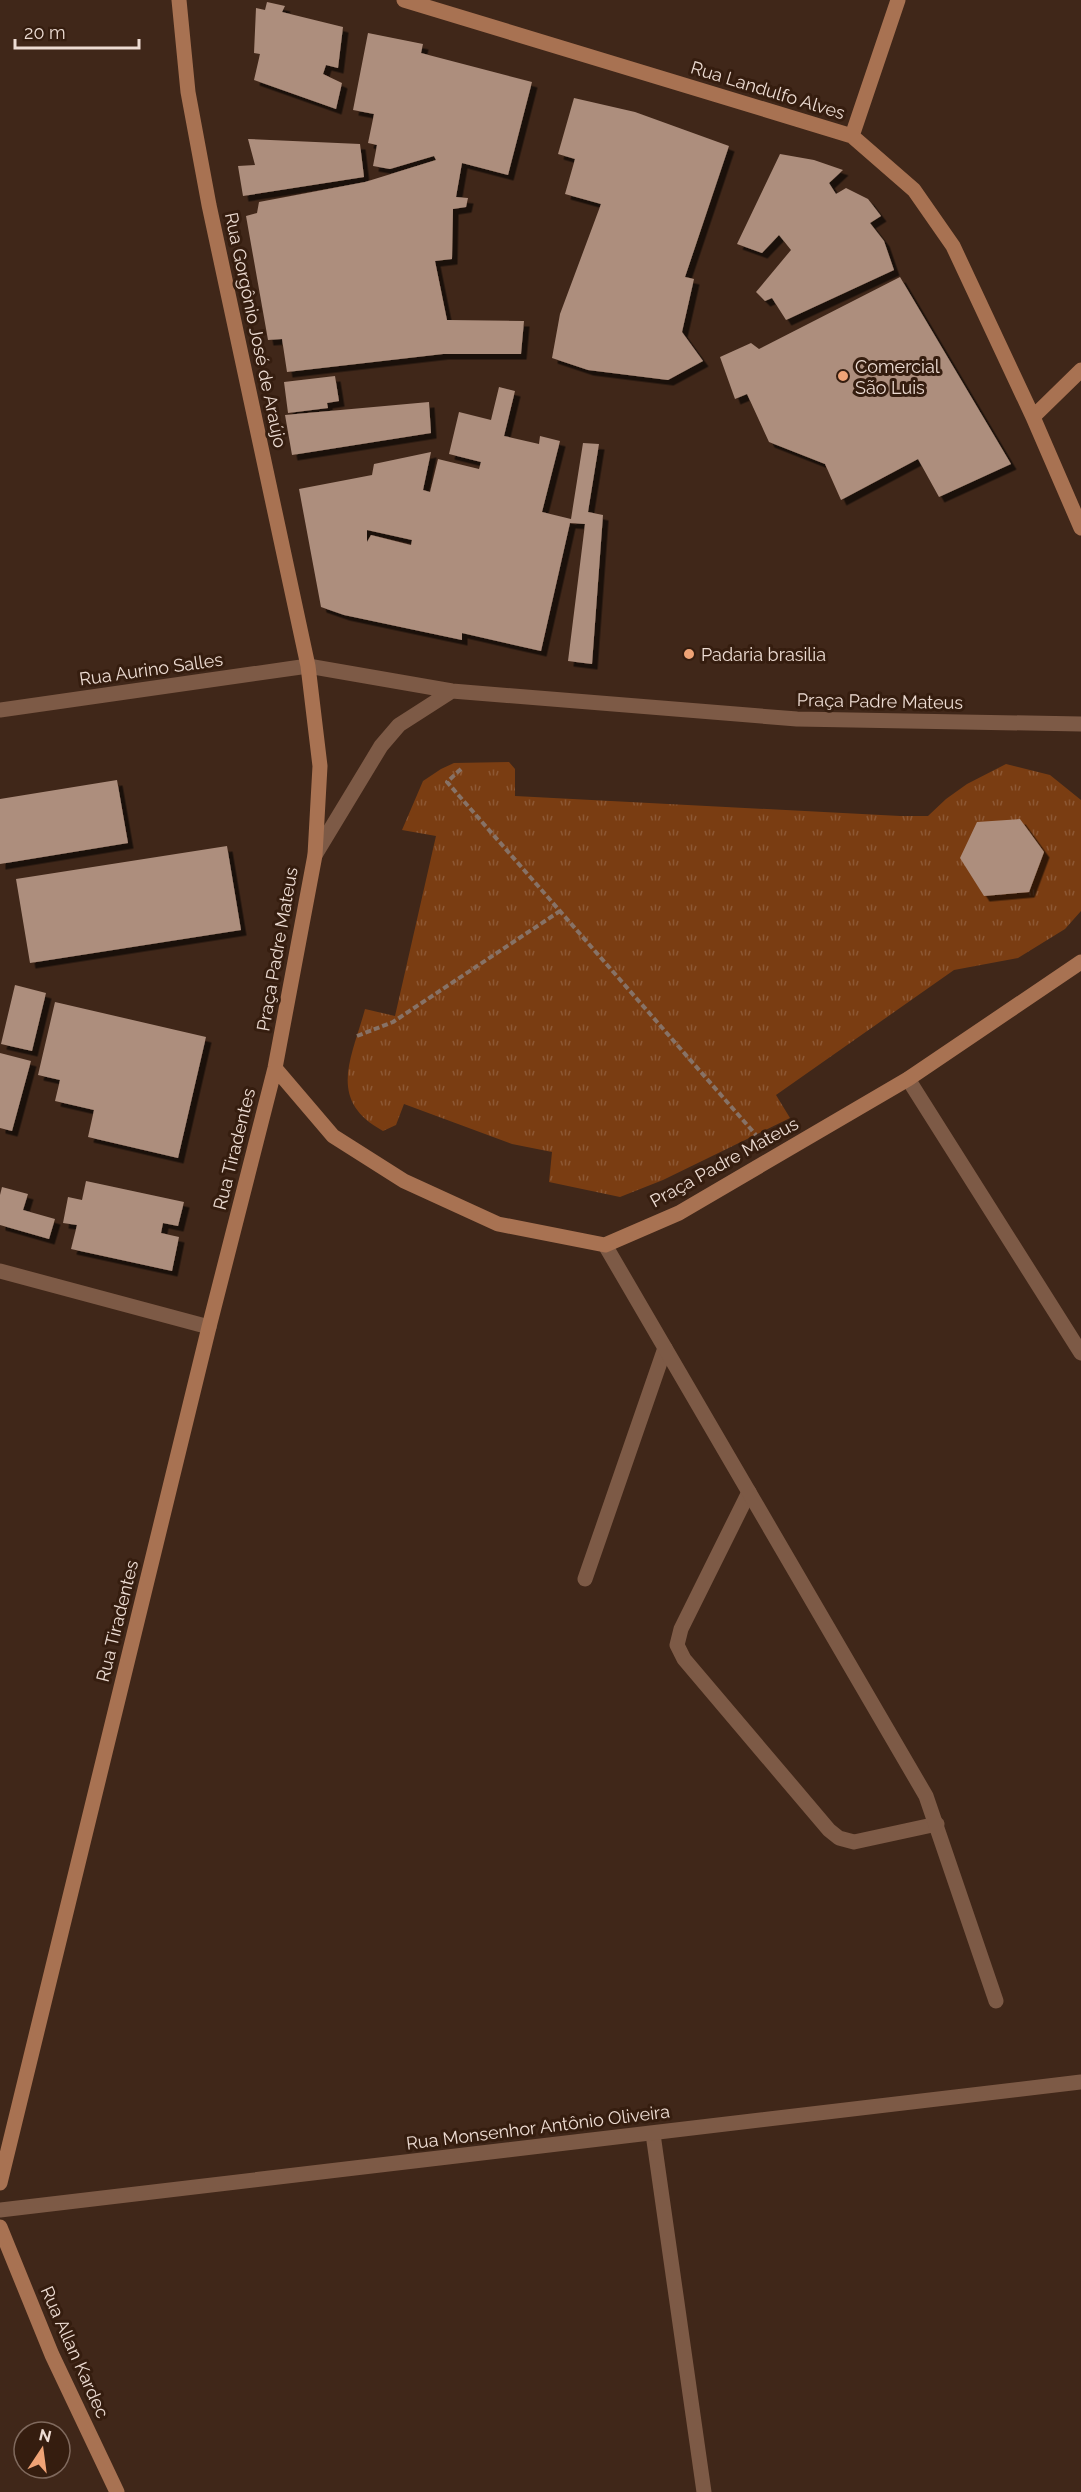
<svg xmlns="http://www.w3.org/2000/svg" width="1081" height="2492" font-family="Raleway,sans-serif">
	<defs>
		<pattern id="grass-tufts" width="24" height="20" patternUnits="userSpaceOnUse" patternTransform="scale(1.5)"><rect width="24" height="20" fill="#7a3d12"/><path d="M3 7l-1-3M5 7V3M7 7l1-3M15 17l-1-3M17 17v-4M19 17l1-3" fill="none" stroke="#8d5834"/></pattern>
		<filter id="shadow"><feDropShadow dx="5.5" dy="5.5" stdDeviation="0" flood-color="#0009"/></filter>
	</defs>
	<rect width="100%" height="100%" fill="#402719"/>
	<path fill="url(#grass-tufts)" d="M509,762l6,7v27l385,20h28l18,-17 21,-15 39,-20 44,11 31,25v111l-16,18 -47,29 -64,12 -178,125 14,23 -127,62 -43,17 -71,-15 3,-30 -40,-8 -108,-40 -8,21 -13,6c-57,-31 -31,-73 -18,-122l30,7 41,-180 -34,-6 21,-49 18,-12 13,-6z"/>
	<path fill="#ad8e7d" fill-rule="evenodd" filter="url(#shadow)" d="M267,2l18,4 -3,6 61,15 -5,41 -12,-3 -3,9 19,9 -6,26 -82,-29 6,-26 -6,-1 2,-45 9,2z
		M368,33l55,11 -2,9 111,29 -24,93 -46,-12 -6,34 12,1 -2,9 -13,2 -1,50 -17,2 12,59 77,1 -3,33h-78l-156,18 -5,-33 -14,1 -22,-124 11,-3 2,-11 106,-20 71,-22 -2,-4 -44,13 -17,-3 4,-21 -9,-2 6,-29 -21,-4z
		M574,98l61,14 94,34 -44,131 9,2 -12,53 21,29 -35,19 -80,-10 -36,-12 8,-44 41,-110 -36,-10 10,-35 -17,-5z
		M248,139l112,5 4,33 -121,19 -5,-30 17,-1z
		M780,154l34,6 29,10 -14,13 7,11 10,-6 22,11 13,17 -11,7 14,18 10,29 -108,50 -14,-22 -7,3 -9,-9 35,-42 -12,-15 -17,18 -25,-9z
		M900,277l111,187 -72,33 -21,-38 -77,41 -16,-36 -56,-22 -22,-48 -12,5 -15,-42 31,-14 8,6z
		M335,376l4,25 -12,2 1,5 -40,5 -4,-31z
		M499,387l16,4 -11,45 35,8 1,-8 20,5 -18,71 29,7 12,-76 16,1 -11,68 15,3 -11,149 -24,-3 17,-137 -15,-1 -29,128 -79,-18v7l-118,-25 -23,-8 -22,-118 73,-14 2,-11 57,-12 -8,38 7,2 8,-33 41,10 2,-7 -32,-8 10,-42 32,8zM367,530l45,10 -1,5 -40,-10 -4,7z
		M429,402l2,31 -139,22 -7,-40z
		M117,780l11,63 -128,21v-65z
		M1020,819l24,33 -15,40 -45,4 -24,-38 17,-36z
		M227,846l14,84 -211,33 -14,-84z
		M15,985l31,8 -14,58 -31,-7z
		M55,1002l151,35 -28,121 -90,-21 6,-27 -39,-9 5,-21 -22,-5z
		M0,1053l31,8 -19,70 -12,-3z
		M86,1181l98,21 -6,24 -15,-3 -2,10 18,4 -7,34 -101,-22 6,-24 -14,-2 5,-26 14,3z
		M2,1187l26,7 -5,16 32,9 -6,20 -49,-14v-30z"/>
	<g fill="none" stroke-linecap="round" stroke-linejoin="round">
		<path stroke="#877266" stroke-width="4" stroke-dasharray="6 3" stroke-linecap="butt" d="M461,769l-14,13 309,353
			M357,1036l36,-14 167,-111"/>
		<path stroke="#7d5a46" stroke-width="15" d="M749,1492l-68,137 -4,16 7,14 145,171 10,8 15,4 83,-18
			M585,1579l80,-231
			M653,2134l51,358"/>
		<path stroke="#7d5a46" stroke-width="15" d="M0,710l308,-44 144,25 345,28 284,5
			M315,855l66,-109 18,-21 53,-34
			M908,1079l173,274
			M605,1245l321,551 70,205
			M0,1271l209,56
			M0,2210l1081,-128"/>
		<path stroke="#a87252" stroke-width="15" d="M404,0l448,136 62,54 39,56 80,171 48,111
			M852,136l46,-136
			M1033,417l48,-47
			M275,1068l58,68 71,45 94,43 107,21 74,-32 229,-134 173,-117
			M0,2183l209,-856 66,-259 40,-213 5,-89 -12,-100 -99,-461 -21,-113 -9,-92
			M0,2227l52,128 65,137"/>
	</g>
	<g fill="#efa376" stroke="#351d0f" stroke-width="2">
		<circle cx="843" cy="376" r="6"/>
		<circle cx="689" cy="654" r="6"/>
	</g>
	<g text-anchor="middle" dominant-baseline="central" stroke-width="6" stroke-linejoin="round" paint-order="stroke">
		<g font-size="18" fill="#eddcd3" stroke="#351d0f">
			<text transform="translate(768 90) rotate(17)">Rua Landulfo Alves</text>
			<text transform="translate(256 330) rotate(78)">Rua Gorgônio José de Araújo</text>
			<text transform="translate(151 669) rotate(-8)">Rua Aurino Salles</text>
			<text transform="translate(880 701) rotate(1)">Praça Padre Mateus</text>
			<text transform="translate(277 949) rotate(-80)">Praça Padre Mateus</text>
			<text transform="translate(234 1149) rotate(-76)">Rua Tiradentes</text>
			<text transform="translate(724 1162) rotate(-29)">Praça Padre Mateus</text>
			<text transform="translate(117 1621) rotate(-76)">Rua Tiradentes</text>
			<text transform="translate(538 2127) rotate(-7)">Rua Monsenhor Antônio Oliveira</text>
			<text transform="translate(75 2352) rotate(66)">Rua Allan Kardec</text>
		</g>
		<g font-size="18" fill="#eddcd3" stroke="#351d0f" text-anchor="start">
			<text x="855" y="366">Comercial<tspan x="855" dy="21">São Luis</tspan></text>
			<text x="701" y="654">Padaria brasilia</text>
		</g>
	</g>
	<g transform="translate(42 2450) rotate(13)"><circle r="28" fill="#351d0f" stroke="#7f695d" stroke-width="1.5"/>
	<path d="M0-4.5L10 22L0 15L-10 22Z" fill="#efa376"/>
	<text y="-9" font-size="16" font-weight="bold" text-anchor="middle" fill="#eddcd3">N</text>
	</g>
	<path d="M15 39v9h124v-9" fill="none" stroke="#eddcd3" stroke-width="3"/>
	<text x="24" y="39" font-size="18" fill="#eddcd3" stroke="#351d0f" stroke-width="4.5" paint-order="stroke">20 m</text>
</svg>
